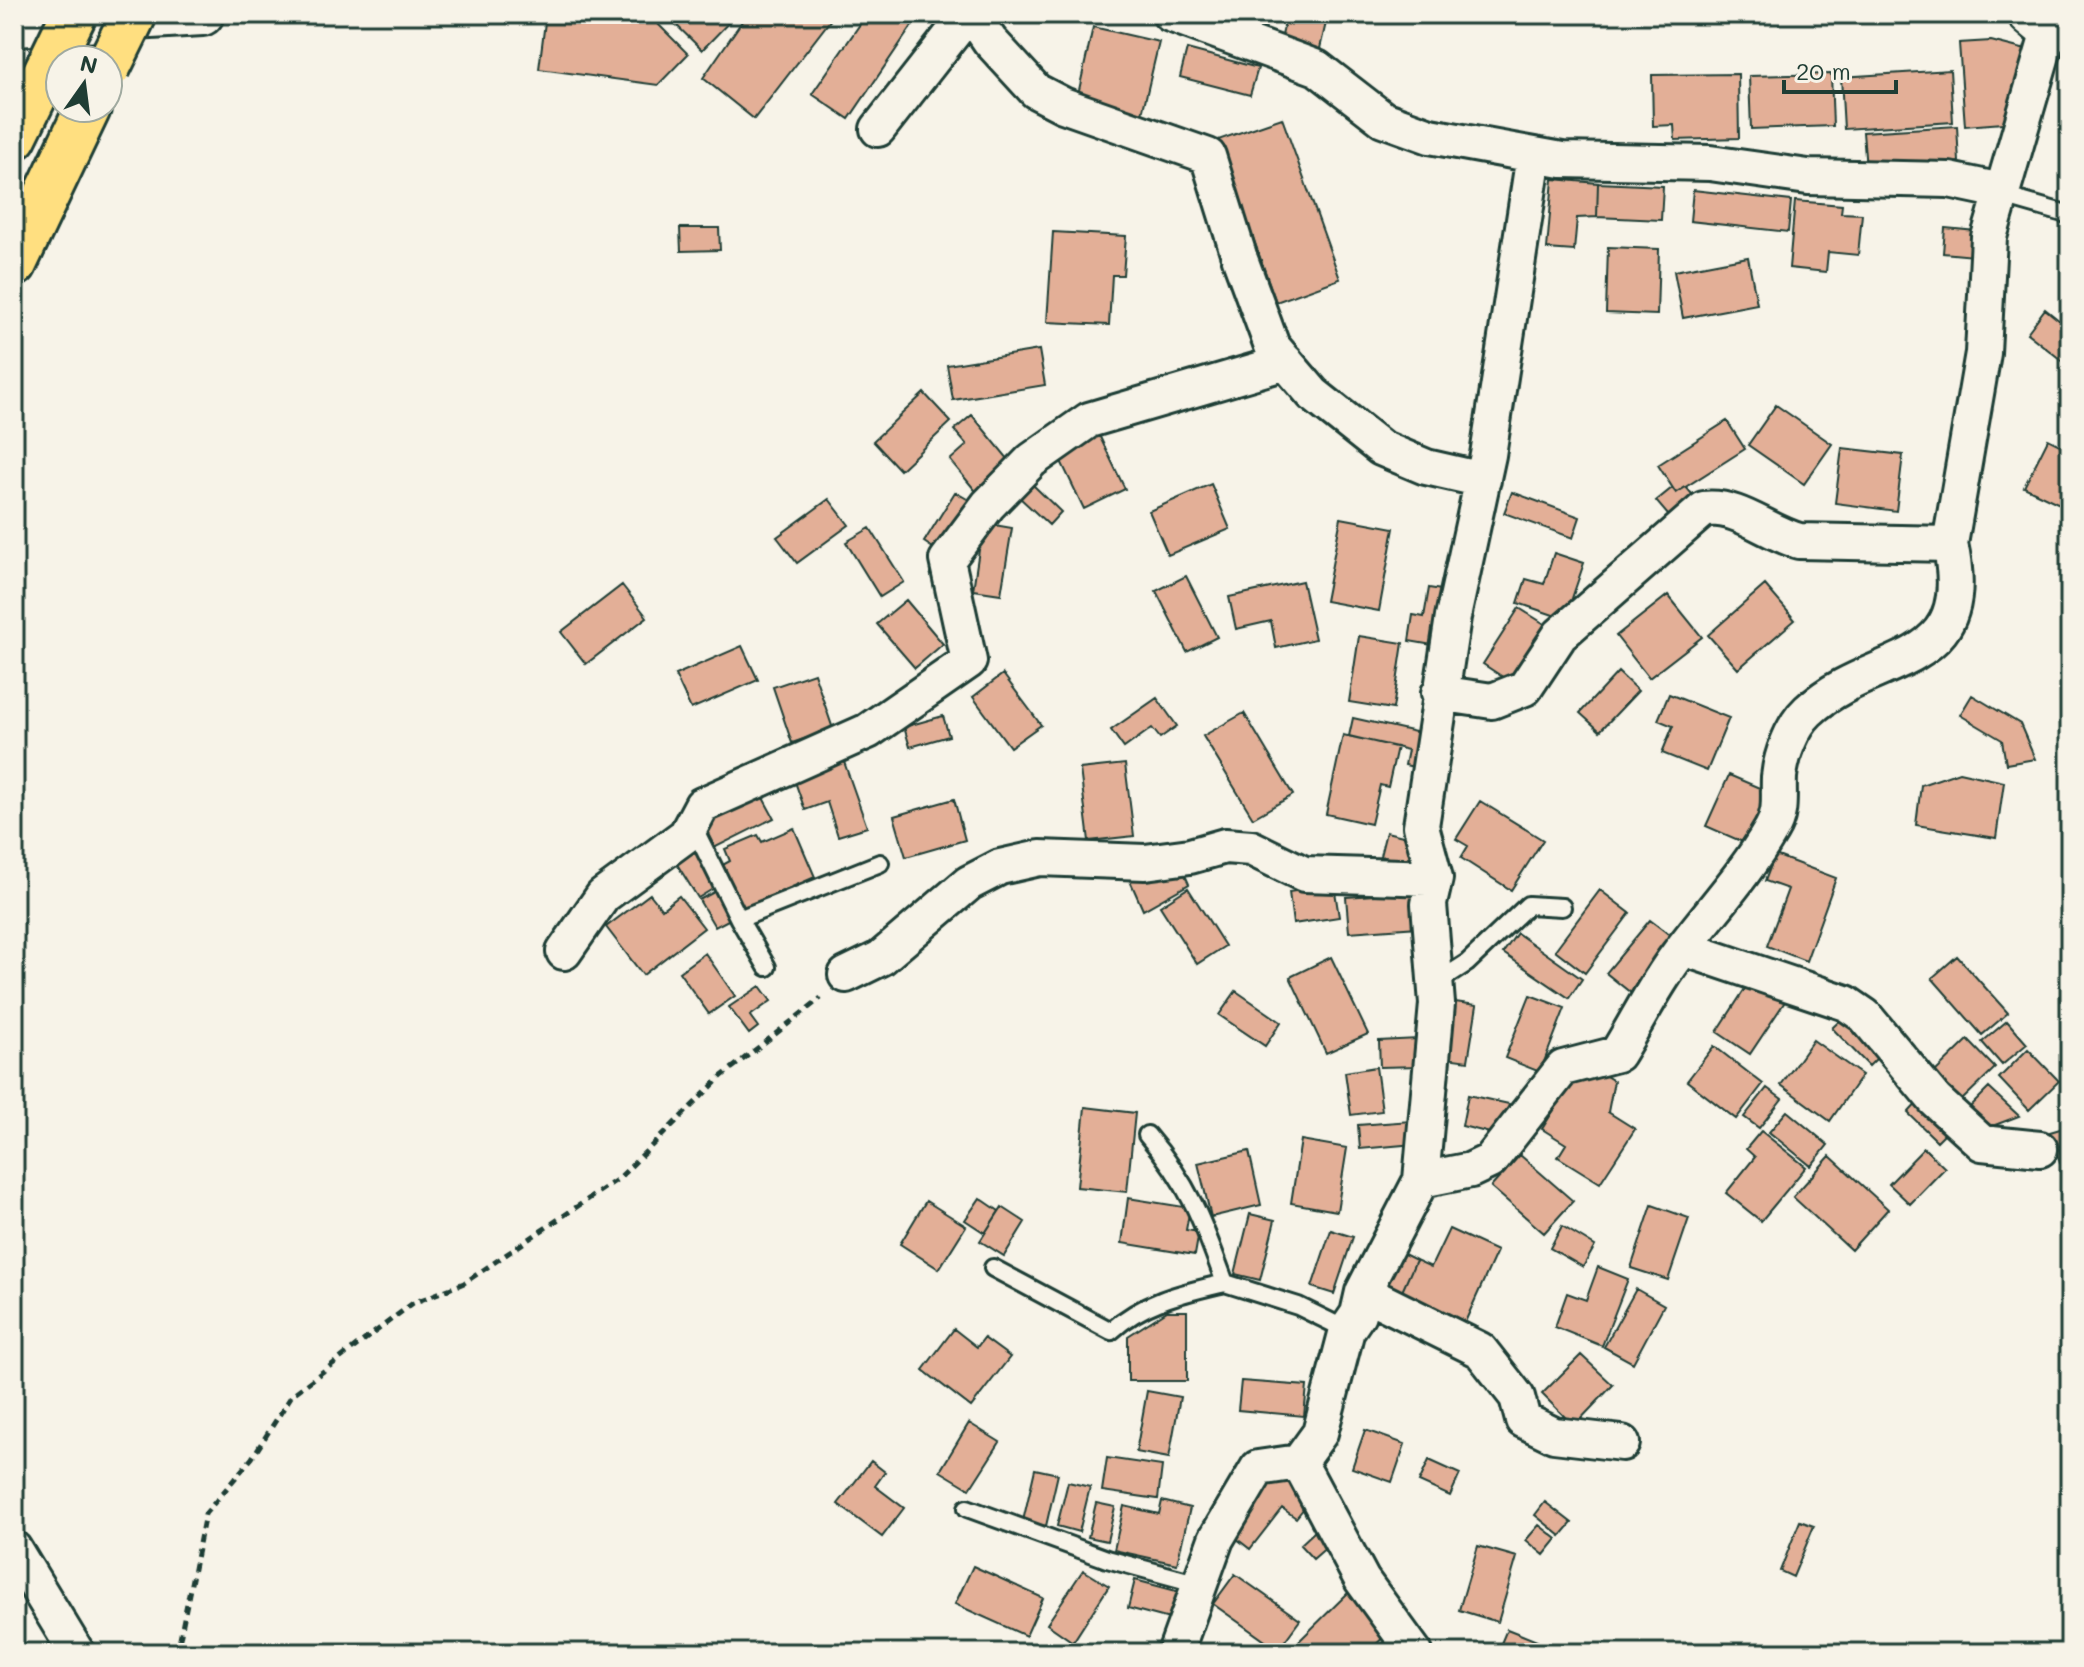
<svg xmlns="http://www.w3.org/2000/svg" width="2084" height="1667" font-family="Mali,sans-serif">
	<rect width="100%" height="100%" fill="#f7f3e8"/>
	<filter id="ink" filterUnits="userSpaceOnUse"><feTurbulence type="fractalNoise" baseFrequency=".0125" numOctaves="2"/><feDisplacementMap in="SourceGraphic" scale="16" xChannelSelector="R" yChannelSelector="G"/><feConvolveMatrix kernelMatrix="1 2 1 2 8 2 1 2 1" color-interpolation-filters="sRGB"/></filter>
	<g filter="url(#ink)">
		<path fill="#e3af97" stroke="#1f3d34" stroke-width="2" d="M546,14h71l35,4 36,36 -30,31 -119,-16z
			M665,14h72l-35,36z
			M747,14h88l-81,105 -51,-41z
			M867,14h53l-71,105 -37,-25z
			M1287,14h41l-9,39 -39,-9z
			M1093,27l66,15 -17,72 -65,-15z
			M1991,41l43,11 -18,70 -51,4 -6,-83z
			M1187,49l71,19 -8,27 -70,-18z
			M1950,70l3,52 -109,7 -3,-52z
			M1738,74l1,64 -64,2 -1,-15 -21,1 -1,-51z
			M1831,74l2,52 -82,3 -2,-53z
			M1282,118l58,161 -64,23 -58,-162z
			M1957,126l2,36 -93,7 -3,-37z
			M1553,179l45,4 -1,34 -20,1 -3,33 -27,-2z
			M1598,183l65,3 -2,34 -64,-3z
			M1693,190l98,11 -3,31 -98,-11z
			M1795,201l47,4 -1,8 21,1 -4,41 -30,-3 -2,20 -37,-4z
			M680,228h39l1,22 -39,1z
			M1945,228l31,3 -2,25 -31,-3z
			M1053,232l73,4 -3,39h-11l-3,50 -62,-3z
			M1608,247l51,2 -2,66 -51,-2z
			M1748,257l9,47 -74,14 -9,-47z
			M2045,309l25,20v38l-43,-34z
			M1039,350l6,35 -92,15 -6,-35z
			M924,393l27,29 -51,48 -27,-29z
			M1776,405l56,39 -28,40 -56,-39z
			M972,415l42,51 -35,29 -29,-35 17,-15 -13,-15z
			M1727,421l18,28 -69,44 -18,-28z
			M1099,435l26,54 -41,20 -26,-54z
			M2048,439l22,11v59l-46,-22z
			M1842,448l61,7 -7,56 -61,-8z
			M1032,484l29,28 -12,13 -30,-28z
			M1211,484l19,45 -62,26 -19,-44z
			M1686,487l12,14 -24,21 -18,-21 16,-13 4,5z
			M955,492l19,11 -32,51 -18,-12z
			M1512,492l68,25 -7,21 -69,-25z
			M829,499l20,26 -52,38 -20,-26z
			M1341,518l53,10 -15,83 -54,-10z
			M983,523l29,5 -11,66 -28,-4z
			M870,528l34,54 -24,15 -34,-55z
			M1554,553l30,10 -19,56 -47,-16 8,-24 18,5z
			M1186,576l31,61 -30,15 -31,-61z
			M1302,581l13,58 -39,9 -5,-27 -35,8 -7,-32z
			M622,585l25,32 -61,47 -25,-32z
			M1765,585l30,35 -57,49 -30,-34z
			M1429,588l25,4 -10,55 -35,-6 4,-26 11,2z
			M1668,595l34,42 -53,41 -33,-42z
			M906,600l37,44 -28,24 -38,-44z
			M1519,608l32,20 -36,57 -32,-21z
			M1359,636l44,7 -10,66 -44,-7z
			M742,646l16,34 -67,29 -16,-34z
			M1618,672l20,19 -38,40 -20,-18z
			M814,673l19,56 -41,14 -19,-56z
			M1003,674l38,51 -31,22 -37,-50z
			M1669,694l60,24 -22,53 -45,-18 11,-27 -15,-6z
			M1972,695l48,29 15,35 -29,5 -4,-24 -42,-25z
			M1157,698l20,28 -17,12 -8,-10 -28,20 -13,-18z
			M1244,713l49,82 -40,23 -50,-82z
			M943,716l6,20 -39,11 -6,-20z
			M1353,718l76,17 -7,34 -17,-4 3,-15 -59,-14z
			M1343,735l54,12 -9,40 -8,-2 -9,39 -45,-10z
			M843,759l24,68 -29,9 -11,-34 -22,8 -12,-34z
			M1125,764l9,72 -45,5 -9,-72z
			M1959,772l45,10 -8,56 -80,-13 5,-40z
			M1729,775l47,20 -22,52 -48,-21z
			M761,794l13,24 -60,30 -12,-23z
			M954,799l11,41 -59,17 -12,-41z
			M1480,801l63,39 -32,50 -50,-32 7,-12 -12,-7z
			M794,828l21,49 -78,34 -18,-44 11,-6 -5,-12 33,-14 4,7z
			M1386,832l30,7 -6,24 -30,-7z
			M694,850l22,37 -18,11 -23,-37z
			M1775,855l61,23 -30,83 -39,-15 21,-57 -23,-8z
			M1182,868l7,16 -46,26 -15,-34z
			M1334,885l5,32 -46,7 -4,-32z
			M1188,888l37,58 -28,18 -37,-58z
			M1600,890l30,23 -45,60 -30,-23z
			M716,891l16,27 -17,9 -16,-27z
			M1416,892l2,35 -69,5 -3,-35z
			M650,894l12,15 17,-13 25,32 -61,47 -37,-48z
			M1650,920l25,19 -44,54 -25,-20z
			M1517,933l65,46 -13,19 -66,-45z
			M705,953l30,43 -26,18 -30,-42z
			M1957,956l51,57 -26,22 -50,-57z
			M1331,957l37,77 -42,19 -36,-76z
			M1752,978l34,22 -36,54 -33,-22z
			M760,986l11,15 -21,15 8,11 -9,7 -20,-27z
			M1236,991l45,31 -16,24 -46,-31z
			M1530,995l35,13 -25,64 -35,-14z
			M1455,1002l22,3 -9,56 -22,-3z
			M1849,1012l37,37 -17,17 -37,-38z
			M2007,1021l20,23 -25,21 -20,-23z
			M1418,1039l2,27 -40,1 -1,-26z
			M1813,1040l49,35 -32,46 -49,-36z
			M1968,1040l27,28 -34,33 -27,-28z
			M1714,1046l49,38 -27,35 -49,-38z
			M2028,1049l31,32 -30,29 -30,-32z
			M1376,1067l6,44 -31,4 -6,-43z
			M1599,1072l15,9 -6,31 27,17 -35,54 -42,-26 8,-13 -24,-15 29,-46z
			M1767,1088l15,11 -23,29 -15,-11z
			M1989,1088l30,28 -32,12 -19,-19z
			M1468,1095l41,9 -7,32 -40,-10z
			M1920,1100l29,29 -12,12 -29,-28z
			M1085,1107l50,6 -8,79 -50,-5z
			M1787,1111l41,34 -17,21 -42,-34z
			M1411,1121l3,23 -54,5 -2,-24z
			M2070,1126v34l-10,3 -10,-31z
			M1761,1131l45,36 -45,54 -35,-28 29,-36 -9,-8z
			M1301,1140l46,8 -10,63 -46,-8z
			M1924,1148l21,20 -35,36 -21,-20z
			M1249,1151l12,54 -50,12 -13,-54z
			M1520,1155l53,46 -29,32 -53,-46z
			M1830,1156l58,53 -37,41 -58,-53z
			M980,1198l19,13 -14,22 -20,-13z
			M1128,1198l62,10 -4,22 13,2 -4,23 -73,-12z
			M926,1201l40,25 -27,43 -39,-25z
			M1652,1205l37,13 -21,62 -37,-12z
			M1002,1207l23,15 -21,34 -24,-15z
			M1250,1214l25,6 -15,60 -25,-6z
			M1562,1226l33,20 -12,21 -33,-19z
			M1449,1229l48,22 -36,80 -61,-35 16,-36 15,7z
			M1331,1230l22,7 -19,57 -22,-7z
			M1402,1253l14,7 -16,36 -15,-8z
			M1598,1267l30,12 -26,67 -47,-19 12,-34 19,7z
			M1636,1289l28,16 -31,58 -29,-16z
			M1167,1311h20v70h-59v-45z
			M954,1329l23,18 7,-9 26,19 -39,50 -48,-37z
			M1581,1355l32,30 -39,41 -32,-32z
			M1241,1381l66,5 -3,30 -66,-6z
			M1147,1391l33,6 -11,61 -33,-6z
			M969,1423l31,19 -30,47 -30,-18z
			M1365,1430l40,14 -13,38 -40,-14z
			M1107,1458l55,8 -4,33 -56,-8z
			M1429,1460l31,14 -10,22 -31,-14z
			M871,1461l14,11 -10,14 29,22 -22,29 -44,-33z
			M1035,1469l23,5 -12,52 -23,-5z
			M1279,1473l33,25 -16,20 -14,-10 -32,41 -18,-14z
			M1068,1482l22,5 -11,45 -22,-6z
			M1162,1501l28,7 -13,56 -63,-14 10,-44 35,8z
			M1545,1502l27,21 -11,13 -26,-21z
			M1096,1503l19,4 -8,34 -19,-4z
			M1800,1521l14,5 -21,51 -13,-6z
			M1539,1525l18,14 -13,16 -18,-15z
			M1315,1531l13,15 -15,13 -13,-14z
			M1478,1546l39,11 -19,65 -39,-12z
			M973,1566l70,32 -17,38 -71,-32z
			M1083,1570l26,16 -36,56 -26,-18z
			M1235,1574l65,46 -22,30 -65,-46z
			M1135,1580l49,13 -7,28 -49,-13z
			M1353,1588l39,41 -25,24h-60l-10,-10z
			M1507,1629l30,12 -5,12h-35z
			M1391,1638l12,15h-32z"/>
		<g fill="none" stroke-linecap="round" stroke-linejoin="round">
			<g stroke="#1f3d34" stroke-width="22">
				<path id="service" d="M2003,196l67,19
					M693,826l46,93 141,-56
					M739,919l28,48
					M1436,983l31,-20 61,-58 34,2
					M1147,1135c43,50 56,87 78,148l73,23 49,24
					M993,1268l118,63c33,-30 72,-38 114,-48
					M967,1508l140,51 92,25"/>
			</g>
			<g stroke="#1f3d34" stroke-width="40">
				<path id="minor" d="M975,14v5l15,22 46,50 27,14 145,51 32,103 32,87 41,48 68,54 45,19 57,13
					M1170,14l147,54 66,51 47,17 132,24 148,3 98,14 141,3 38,8 16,8
					M878,129l90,-115
					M1439,693l53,8 33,-13 35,-53 144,-126c35,-4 62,23 95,32l151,3
					M1683,948l163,55 19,13 70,84 47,43 58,6
					M564,952l39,-56 83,-61 16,-30 166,-74 101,-70 -22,-101 41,-55 44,-45 57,-40 197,-58
					M846,975l35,-17 88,-75 31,-16 40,-9 105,4 45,-6 35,-10 26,2 53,26 131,4
					M1421,1180l50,-10 19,-9 73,-93 54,-14c20,-32 37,-68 60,-98 31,-42 68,-81 94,-126 11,-18 7,-33 8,-53 2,-21 13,-51 29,-66 66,-62 171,-38 142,-167l33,-191 6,-116 65,-223
					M1363,1292l117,58 37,47 6,23 31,15 68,8
					M14,1549l63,104
					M1175,1653l41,-114 42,-71 41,-6
					M1415,1653l-53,-73 -63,-118 21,-29 27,-103 11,-16 5,-22 58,-112 16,-176 -8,-100 6,-26 -14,-52 32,-209 35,-162 46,-300"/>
			</g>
			<g stroke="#1f3d34" stroke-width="48">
				<path id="tertiary" d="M2030,14l19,16 21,-3
					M14,25l188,-11"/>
			</g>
			<g stroke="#1f3d34" stroke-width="50">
				<path id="motorway" d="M14,137l31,-63
					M14,264l74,-156"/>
			</g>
			<path stroke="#1f3d34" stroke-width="5" stroke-dasharray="8 6" stroke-linecap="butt" d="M177,1653l28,-139 47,-56 40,-63 121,-92 51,-20 154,-104 104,-103 99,-78"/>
			<use href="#service" stroke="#f7f3e8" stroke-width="16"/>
			<use href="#minor" stroke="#f7f3e8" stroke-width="34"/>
			<use href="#tertiary" stroke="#f7f3e8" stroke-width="42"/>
			<use href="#motorway" stroke="#ffdf80" stroke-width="44"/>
			<g stroke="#1f3d34" stroke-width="50" stroke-linecap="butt">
				<path id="motorway-bridge" d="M108,67l26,-53
					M45,74l29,-60"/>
			</g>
			<use href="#motorway-bridge" stroke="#ffdf80" stroke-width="44"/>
		</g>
	</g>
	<rect width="2084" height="1667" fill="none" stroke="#f7f3e8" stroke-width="48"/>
	<rect x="24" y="24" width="2036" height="1619" fill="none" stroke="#1f3d34" stroke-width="3" filter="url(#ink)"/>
	<g transform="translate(84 84) rotate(14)"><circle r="38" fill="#f7f3e8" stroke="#a1aaa0" stroke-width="2"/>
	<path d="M0-6L14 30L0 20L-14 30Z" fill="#1f3d34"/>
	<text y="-12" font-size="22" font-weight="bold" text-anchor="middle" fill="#1f3d34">N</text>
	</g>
	<path d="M1784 80v12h112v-12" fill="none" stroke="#1f3d34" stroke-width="4"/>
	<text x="1796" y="80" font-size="24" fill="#1f3d34" stroke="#f7f3e8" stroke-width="6" paint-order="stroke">20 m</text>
</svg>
